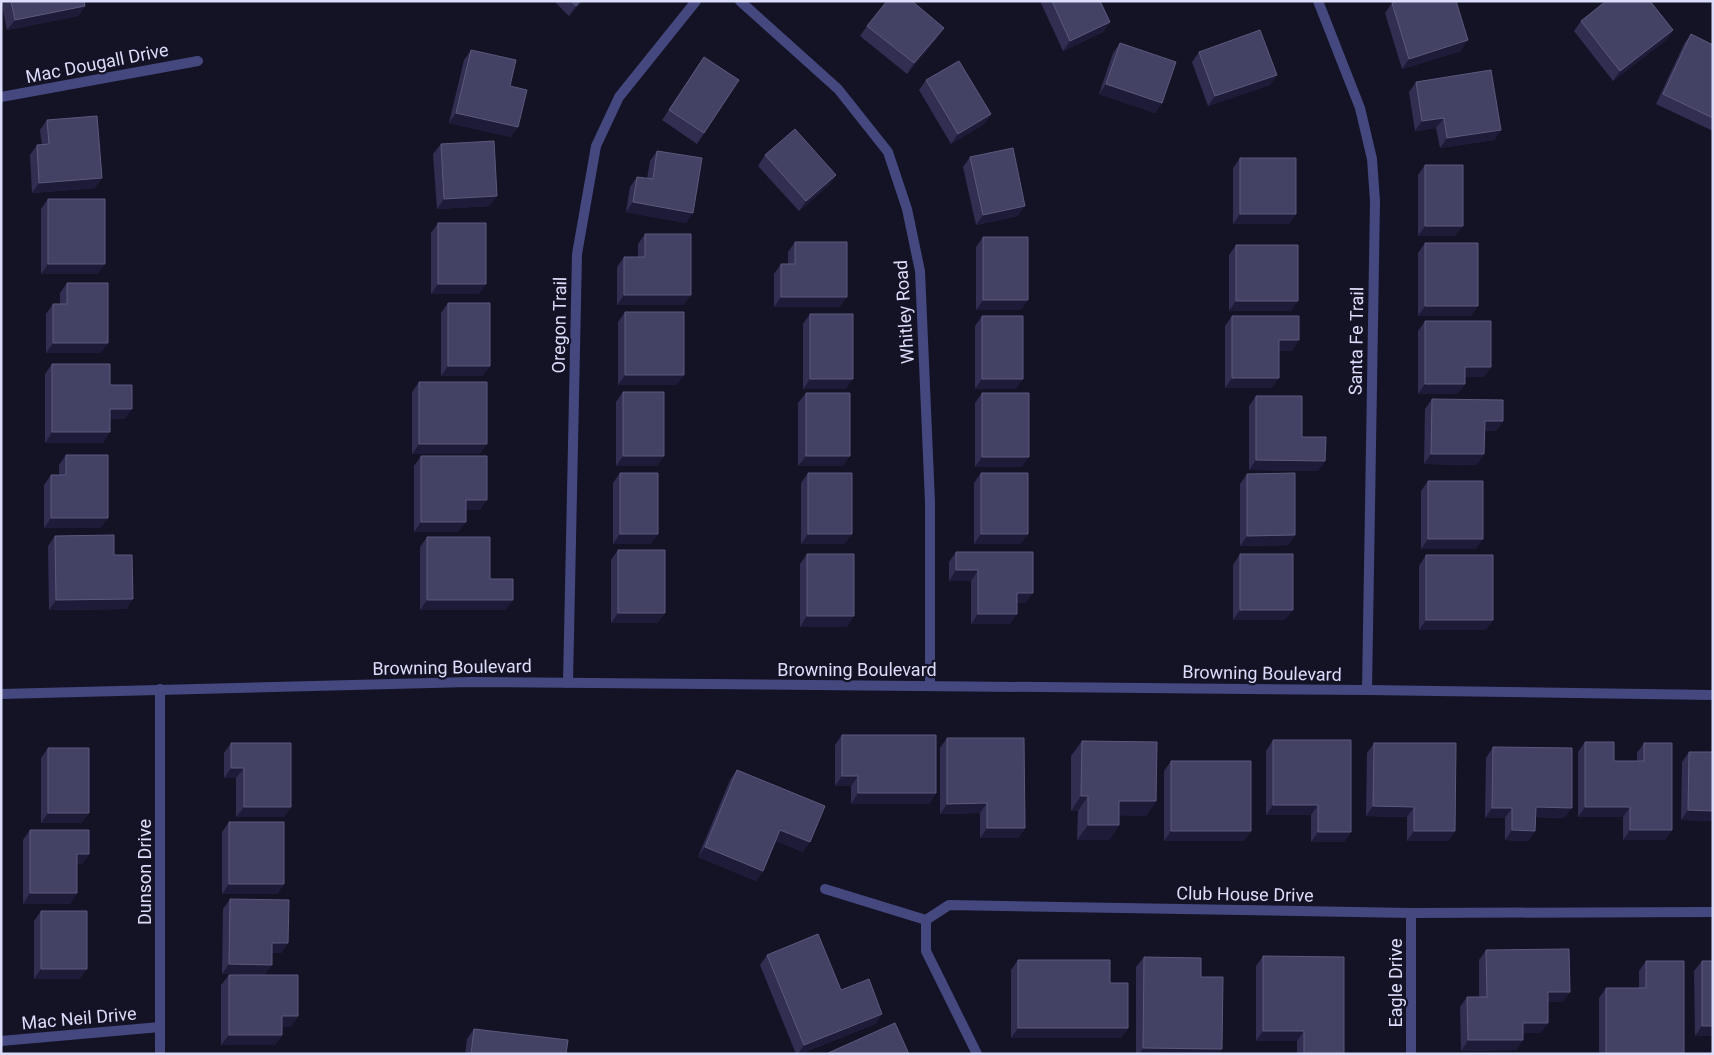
<svg xmlns="http://www.w3.org/2000/svg" width="1714" height="1055" font-family="Roboto,sans-serif">
	<rect width="100%" height="100%" fill="#141326"/>
	<g fill="none" stroke-linecap="round" stroke-linejoin="round">
		<path stroke="#44487f" stroke-width="10" d="M825,889l101,31"/>
		<path stroke="#44487f" stroke-width="10" d="M740,1l98,88 50,63 19,57 13,62 10,231v184
			M1318,1l42,107 12,51 3,42 -8,489
			M1,97l197,-36
			M568,683l9,-429 19,-108 23,-49 77,-96
			M1411,913v141
			M1,1041l159,-14
			M160,1054v-365
			M977,1054l-51,-103v-31l23,-15 462,8 302,-1"/>
		<path stroke="#44487f" stroke-width="10" d="M1,694l469,-12 897,8 346,5"/>
	</g>
	<path fill="#312e52" d="M1,1h83l1,5 -7,10 -71,14z
		M554,1h29l-14,15z
		M1040,1h60l10,21 -7,10 -40,19z
		M1392,3l69,48 -59,18 -17,-56z
		M1581,21l92,9 -7,10 -53,41 -39,-50z
		M867,26l70,12 -30,36 -47,-38z
		M1691,34l22,11v86l-57,-27 28,-60z
		M1120,43l42,60 -7,10 -56,-19 14,-41z
		M471,50l39,36 1,51 -62,-14 15,-63z
		M1199,52l78,23 -7,10 -62,21 -16,-44z
		M704,57l35,23 -42,64 -35,-24z
		M926,80l65,34 -7,10 -33,20 -32,-54z
		M1416,82l85,48 -7,10 -54,8 -4,-20 -21,3 -6,-39z
		M47,120l48,68 -63,5 -2,-38 7,-10h5l-2,-15z
		M441,144l49,62 -53,3 -4,-55z
		M657,151l29,72 -60,-11 4,-25 7,-10 10,2 3,-18z
		M765,155l71,20 -7,10 -30,26 -41,-45z
		M970,157l48,59 -42,9 -13,-58z
		M1240,158l56,56 -7,10h-56v-56z
		M1425,165l30,71h-37v-61z
		M48,199l50,75h-57v-65z
		M438,223l41,71h-48v-61z
		M645,234l39,71h-67v-38l7,-10h14v-13z
		M983,237l38,73h-45v-63z
		M795,242l45,65h-66v-33l7,-10h7v-12z
		M1425,243l46,73h-53v-63z
		M1236,245l55,66h-62v-56z
		M67,283l34,70h-55v-39l7,-10h7v-11z
		M448,303l35,73h-42v-63z
		M625,312l52,73h-59v-63z
		M810,314l36,75h-43v-65z
		M982,316l34,73h-41v-63z
		M1232,316l67,24 -7,11h-13l-7,37h-47v-62z
		M1425,321l66,46 -7,10h-19v7l-8,10h-39v-63z
		M52,364l58,21 15,34h-15l-7,24h-58v-69z
		M419,382l61,72h-68v-62z
		M623,392l34,74h-41v-64z
		M806,393l37,73h-45v-63z
		M982,393l40,74h-47v-64z
		M1256,396l46,41 23,24 -7,10 -69,-1v-64z
		M1432,399l71,22 -7,10h-11l-8,34 -53,-1 1,-55z
		M66,455l35,73h-57v-43l7,-10h8v-10z
		M421,456l59,54h-14l-8,22h-44v-66z
		M620,473l31,71h-38v-61z
		M808,473l37,71h-44v-61z
		M981,473l40,71h-47v-61z
		M1247,474l48,61 -7,10 -48,1v-62z
		M1428,481l48,68h-55v-58z
		M55,536l59,19 19,44 -7,10 -77,1 -1,-64z
		M427,537l63,42 16,31h-86v-63z
		M618,550l40,73h-47v-63z
		M956,552l70,51h-9l-7,21h-39v-43h-22v-19z
		M807,554l40,73h-47v-63z
		M1240,554l45,66h-52v-55z
		M1426,555l60,75h-67v-64z
		M842,735l94,58 -7,11h-78v-18h-16v-41z
		M947,738l78,90 -7,10h-38v-25l-40,1v-66z
		M1273,740l78,92 -7,10h-33v-27h-45v-64z
		M1082,741l74,60 -10,15 -27,-1v10l-10,15h-32l1,-29h-7v-55z
		M1585,742l29,19h23v-8l7,-10 28,87 -7,10h-42v-23h-45v-65z
		M231,743l60,64 -7,10h-48v-39h-12v-25z
		M1374,743l81,88 -7,10h-41v-24l-41,-1 1,-63z
		M1493,747l71,71 -28,-1 -1,14 -7,10 -23,-1v-22h-20l1,-60z
		M48,748l34,75h-41v-65z
		M1689,752l24,69 -32,-1 1,-58z
		M1171,761l80,70 -7,10h-80v-70z
		M737,770l66,82 -27,-11 -13,30 -7,10 -58,-24 32,-77z
		M229,822l55,62 -7,10h-55v-62z
		M30,830l59,24 -7,10h-5v29l-7,11h-47v-64z
		M230,899l58,44 -7,10h-9l-7,22 -43,-1 1,-65z
		M41,911l39,68h-46v-58z
		M1486,950l84,42 -8,10h-14l-7,31h-18v7l-7,10 -55,1 -1,-44 7,-10h12v-37z
		M767,955l115,59 -7,10 -75,30h-4l-36,-89z
		M1263,956l81,98h-47v-13h-41v-75z
		M1144,957l57,20 18,77h-83v-87z
		M1018,960l110,68 -7,10h-110v-68z
		M1646,961l38,93h-85v-56l7,-10h33v-17z
		M1702,961h11v75h-18l-1,-65z
		M229,975l69,41 -7,11h-9v8l-7,10h-54v-60z
		M474,1029l92,25h-101l2,-15z"/>
	<path fill="#1e1b39" d="M580,1h3l-14,15 7,-10z
		M85,6l-7,10 -71,14 8,-10z
		M1110,22l-7,10 -40,19 7,-10z
		M944,28l-7,10 -30,36 7,-11z
		M1673,30l-7,10 -53,41 7,-10z
		M1468,40l-7,11 -59,18 7,-10z
		M1277,75l-7,10 -62,21 7,-10z
		M1106,84l56,19 -7,10 -56,-19z
		M456,113l62,14 -7,10 -62,-14z
		M991,114l-7,10 -33,20 7,-10z
		M1444,118l-8,10 -21,3 7,-10z
		M1501,130l-7,10 -54,8 7,-10z
		M836,175l-7,10 -30,26 7,-10z
		M102,178l-7,10 -63,5 7,-10z
		M497,196l-7,10 -53,3 7,-10z
		M633,202l60,11 -7,10 -60,-11z
		M1025,206l-7,10 -42,9 7,-10z
		M1240,214h56l-7,10h-56z
		M1425,226h38l-8,10h-37z
		M48,264h57l-7,10h-57z
		M438,284h48l-7,10h-48z
		M624,295h67l-7,10h-67z
		M781,297h66l-7,10h-66z
		M983,300h45l-7,10h-45z
		M1236,301h62l-7,10h-62z
		M1425,306h53l-7,10h-53z
		M1279,340h20l-7,11h-20z
		M53,343h55l-7,10h-55z
		M448,366h42l-7,10h-42z
		M1465,367h26l-7,10h-27z
		M625,375h59l-7,10h-59z
		M1232,378h47l-7,10h-47z
		M810,379h43l-7,10h-43z
		M982,379h41l-7,10h-41z
		M1425,384h40l-8,10h-39z
		M110,409h22l-7,10h-22z
		M1485,421h18l-7,10h-18z
		M52,432h58l-7,11h-58z
		M419,444h68l-7,10h-68z
		M1431,454h53l-7,11 -53,-1z
		M623,456h41l-7,10h-41z
		M806,456h44l-7,10h-45z
		M982,457h47l-7,10h-47z
		M1256,460l69,1 -7,10 -69,-1z
		M466,500h21l-7,10h-22z
		M51,518h57l-7,10h-57z
		M421,522h45l-8,10h-44z
		M620,534h38l-7,10h-38z
		M808,534h44l-7,10h-44z
		M981,534h47l-7,10h-47z
		M1295,535l-7,10 -48,1 7,-10z
		M1428,539h55l-7,10h-55z
		M956,570h22l-7,11h-22z
		M1017,593h16l-7,10h-16z
		M133,599l-7,10 -77,1 7,-10z
		M427,600h86l-7,10h-86z
		M1240,610h53l-8,10h-52z
		M618,613h47l-7,10h-47z
		M978,614h39l-7,10h-39z
		M807,616h47l-7,11h-47z
		M1426,620h67l-7,10h-67z
		M231,768h13l-8,10h-12z
		M842,776h16l-7,10h-16z
		M858,793h78l-7,11h-78z
		M1081,796h7l-10,15h-7z
		M1119,801h37l-10,15 -37,-1z
		M987,803l-7,10 -40,1 7,-10z
		M1273,805h45l-7,10h-45z
		M1373,806l41,1 -7,10 -41,-1z
		M244,807h47l-7,10h-48z
		M1536,807l36,1 -8,10 -35,-1z
		M1585,807h45l-7,10h-45z
		M1492,808h20l-7,10h-20z
		M1688,810l25,1v10l-32,-1z
		M48,813h41l-7,10h-41z
		M1088,825h31l-10,15h-32z
		M987,828h38l-7,10h-38z
		M780,830l30,12 -7,10 -30,-12z
		M1512,830l23,1 -7,10 -23,-1z
		M1630,830h42l-7,10h-42z
		M1171,831h80l-7,10h-80z
		M1414,831h41l-7,10h-41z
		M1318,832h33l-7,10h-33z
		M705,847l58,24 -7,10 -58,-24z
		M77,854h12l-7,10h-12z
		M229,884h55l-7,10h-55z
		M30,893h47l-7,11h-47z
		M272,943h16l-7,10h-16z
		M229,964l43,1 -7,10 -43,-1z
		M41,969h46l-7,10h-46z
		M1548,992h22l-8,10h-21z
		M882,1014l-7,10 -75,30h-2l6,-9z
		M282,1016h16l-7,11h-16z
		M1523,1023h25l-7,10h-25z
		M1702,1026h11v10h-18z
		M1018,1028h110l-7,10h-110z
		M1263,1031h41l-7,10h-41z
		M229,1035h53l-7,10h-54z
		M1468,1040h55l-7,10 -55,1z
		M1143,1048l79,1 -3,5h-80z"/>
	<path fill="#434164" stroke="#5b597c" d="M11,1h73l1,5 -70,14z
		M571,1h9l-4,5z
		M887,1h25l32,27 -30,35 -47,-37z
		M1052,1h48l10,21 -40,19z
		M1398,1h58l12,39 -59,19 -17,-56z
		M1606,1h44l23,29 -53,41 -39,-50z
		M1260,30l17,45 -62,21 -16,-44z
		M1691,34l22,11v73l-50,-24z
		M1120,43l56,19 -14,41 -56,-19z
		M471,50l45,10 -6,26 17,4 -9,37 -62,-14z
		M704,57l35,23 -35,53 -35,-23z
		M959,61l32,53 -33,20 -32,-54z
		M1491,70l10,60 -54,8 -3,-20 -22,3 -6,-39z
		M97,116l5,62 -63,5 -2,-38 12,-1 -2,-24z
		M795,129l41,46 -30,26 -41,-46z
		M494,141l3,55 -53,3 -3,-55z
		M1013,148l12,58 -42,9 -13,-58z
		M657,151l45,7 -9,55 -60,-11 4,-25 16,2z
		M1240,158h56v56h-56z
		M1425,165h38v61h-38z
		M48,199h57v65h-57z
		M438,223h48v61h-48z
		M645,234h46v61h-67v-38h21z
		M983,237h45v63h-45z
		M795,242h52v55h-66v-33h14z
		M1425,243h53v63h-53z
		M1236,245h62v56h-62z
		M67,283h41v60h-55v-39h14z
		M448,303h42v63h-42z
		M625,312h59v63h-59z
		M810,314h43v65h-43z
		M982,316h41v63h-41z
		M1232,316h67v24h-20v38h-47z
		M1425,321h66v46h-26v17h-40z
		M52,364h58v21h22v24h-22v23h-58z
		M419,382h68v62h-68z
		M623,392h41v64h-41z
		M806,393h44v63h-44z
		M982,393h47v64h-47z
		M1256,396h46v41h24l-1,24 -69,-1z
		M1432,399l71,1v21h-18l-1,33h-53z
		M66,455h42v63h-57v-43h15z
		M421,456h66v44h-21v22h-45z
		M620,473h38v61h-38z
		M808,473h44v61h-44z
		M981,473h47v61h-47z
		M1295,473v62l-48,1v-62z
		M1428,481h55v58h-55z
		M114,535v20h18l1,44 -77,1 -1,-64z
		M427,537h63v42h23v21h-86z
		M618,550h47v63h-47z
		M956,552h77v41h-16v21h-39v-44h-22z
		M807,554h47v62h-47z
		M1240,554h53v56h-53z
		M1426,555h67v65h-67z
		M842,735h94v58h-78v-17h-16z
		M947,738h77l1,90h-38v-25l-40,1z
		M1273,740h78v92h-33v-27h-45z
		M1082,741l75,1 -1,59h-37v24h-31v-29h-7z
		M1585,742h29v19h30v-18h28v87h-42v-23h-45z
		M231,743h60v64h-47v-39h-13z
		M1374,743h82l-1,88h-41v-24l-41,-1z
		M1493,747l79,1v60l-36,-1 -1,24 -23,-1v-22h-20z
		M48,748h41v65h-41z
		M1689,752h24v59l-25,-1z
		M1171,761h80v70h-80z
		M737,770l88,36 -15,36 -30,-12 -17,41 -58,-24z
		M229,822h55v62h-55z
		M30,830h59v24h-12v39h-47z
		M230,899l59,1 -1,43h-16v22l-43,-1z
		M41,911h46v58h-46z
		M818,934l23,56 28,-11 13,35 -78,31 -37,-90z
		M1569,949l1,43h-22v31h-25v17h-55l-1,-43h20l-1,-47z
		M1263,956l81,1v97h-40v-23h-41z
		M1144,957l57,1v19h22l-1,72 -79,-1z
		M1018,960h92v23h18v45h-110z
		M1646,961h38v93h-78v-66h40z
		M1702,961h11v65h-11z
		M229,975h69v41h-16v19h-53z
		M895,1023l14,31h-83z
		M474,1029l94,11 -2,14h-95z"/>
	<g text-anchor="middle" dominant-baseline="central" stroke-width="4.5" stroke-linejoin="round" paint-order="stroke">
		<g font-size="18" fill="#dcdcfb" stroke="#141326">
			<text transform="translate(97 63) rotate(-11)">Mac Dougall Drive</text>
			<text transform="translate(904 312) rotate(-94)">Whitley Road</text>
			<text transform="translate(559 325) rotate(-89)">Oregon Trail</text>
			<text transform="translate(1356 341) rotate(-89)">Santa Fe Trail</text>
			<text transform="translate(452 667) rotate(-1)">Browning Boulevard</text>
			<text x="857" y="669">Browning Boulevard</text>
			<text transform="translate(1262 673) rotate(1)">Browning Boulevard</text>
			<text transform="translate(144 872) rotate(-90)">Dunson Drive</text>
			<text transform="translate(1245 894) rotate(1)">Club House Drive</text>
			<text transform="translate(1395 983) rotate(-90)">Eagle Drive</text>
			<text transform="translate(79 1018) rotate(-5)">Mac Neil Drive</text>
		</g>
	</g>
	<rect width="1714" height="1055" fill="none" stroke="#dcdcfb" stroke-width="5"/>
</svg>
